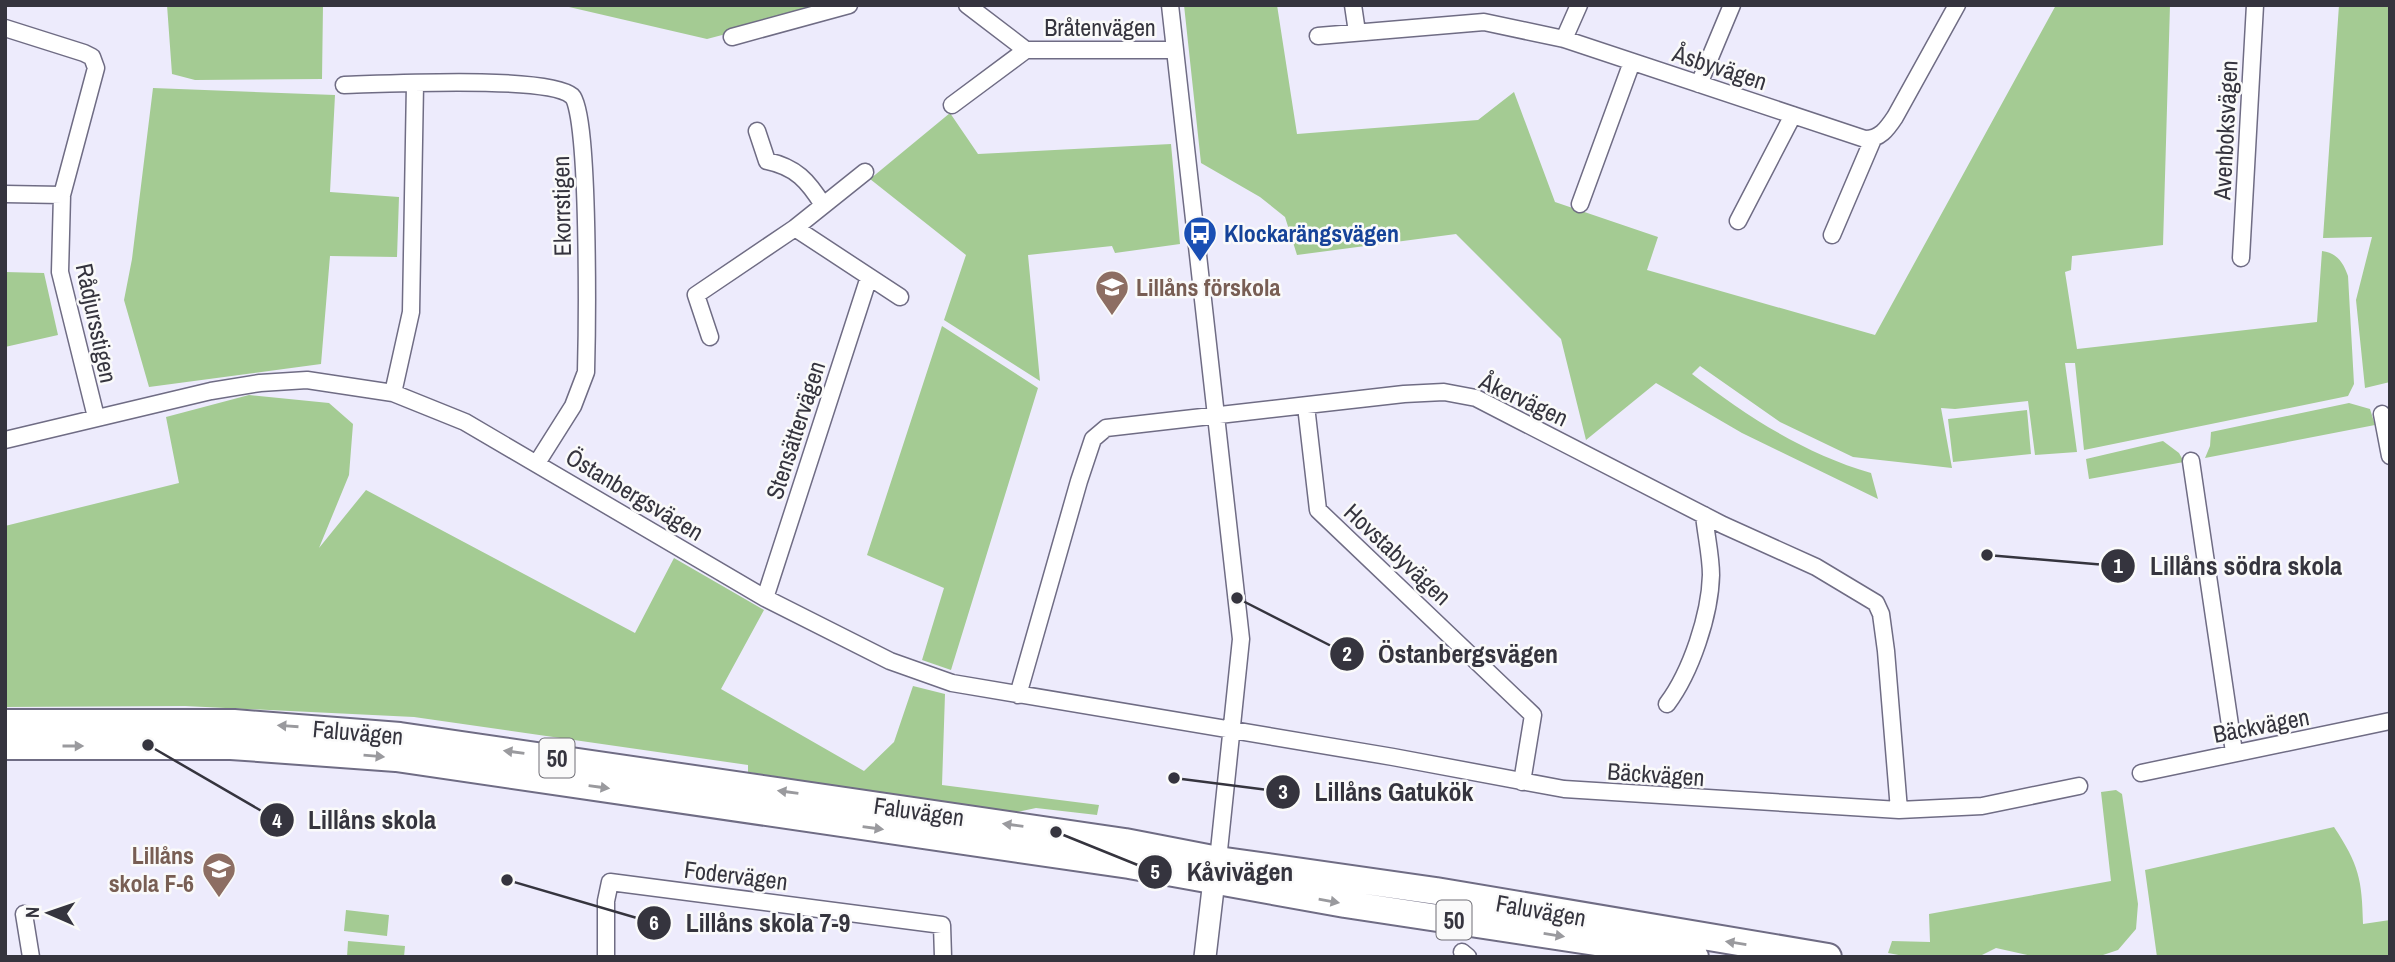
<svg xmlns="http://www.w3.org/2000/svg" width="2395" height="962" font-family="'Archivo Narrow',sans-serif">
	<rect width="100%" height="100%" fill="#edebfc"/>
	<path fill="#a4cb93" d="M167,5h156l-1,74 -127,1 -23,-6z
		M547,5h276l1,3 -117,31 -138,-32z
		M1184,5h93l20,129 181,-14 36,-28 41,110 103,35 -11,33 228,65 181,-330h114l-7,240 -91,11 -1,14 -6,2 12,77 240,-27 5,-71c15,2 21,11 26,25l6,108 -6,12 -264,54 -9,-87h-10l12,89 -42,3 -7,-54 -73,8 -14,-1 11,60 -99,-11 -73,-35 -80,-56 -8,8c54,42 113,80 179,99l7,26 -136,-66 -86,-50 -70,57 -25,-101 -105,-105 -159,21 -12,-38 -25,-20 -59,-34z
		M2339,5h51v377l-25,6 -9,-88 16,-63 -49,1z
		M153,88l182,7 -5,97 69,5 -2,60 -67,-1 -9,108 -172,23 -25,-87 8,-41z
		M950,113l28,41 193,-10 9,100 -65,9 -3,-7 -84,9 12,126 -96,-61 22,-65 -96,-76z
		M5,272l39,1 14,62 -53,12z
		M942,326l96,62 -87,282 -29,-10 22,-72 -77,-33z
		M249,395l80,8 24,21 -4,51 -30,73 47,-58 269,143 39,-75 90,52 -43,79 143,82 30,-29 19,-56 32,8 -3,91 157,20 -2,10 -61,-7 -23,5 -265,-41v-7l-334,-48 -229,-11 -180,1v-181l174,-43 -13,-66z
		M2349,403l21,6 5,16 -170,33 5,-12 1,-14z
		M2027,410l4,44 -78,8 -5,-43z
		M2163,441l16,12 5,9 -95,17 -3,-20z
		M2116,790l6,4 16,110 -2,25 -18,21 -21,7h-61l-40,-9 -18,9h-69l-21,-4 4,-12 38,1 -1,-28 182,-33 -10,-89z
		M2334,827c25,38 28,52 29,97l27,-4v37h-233l-12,-87z
		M346,910l43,5 -2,21 -43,-5z
		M348,941l57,5 -1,11h-57z"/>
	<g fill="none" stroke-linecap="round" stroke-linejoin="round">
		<g stroke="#6f6c84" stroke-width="19">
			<path id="minor" d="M967,5l59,45h149
				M1170,5l71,634 -23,221
				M1353,5l4,27
				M5,28l79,25 8,4 4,11 -34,127 -2,77 36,145
				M1318,36l166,-14 80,17 301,100c15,0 22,-10 30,-22l62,-112
				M732,37l117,-32
				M1564,39l15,-34
				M1699,84l33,-79
				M344,85c39,-1 204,-10 228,11 18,17 15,239 14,276l-13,34 -36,57
				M952,105l74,-55
				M757,131l10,30c29,6 41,20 56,44
				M5,194l57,1
				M1580,204l52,-142
				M1738,221l55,-106
				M795,228l105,69
				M1832,235l41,-96
				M2241,258l14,-253
				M710,337l-14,-42 99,-67 70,-56
				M393,393l18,-81 4,-228
				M1306,406l12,104 215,205 -11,67
				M2382,414l8,42
				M5,440l206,-49 49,-8 47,-3 86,13 72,29 300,176 125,63 62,22 441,74 171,32 335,21 83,-4 97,-20
				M2191,461l43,291
				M765,598l104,-321
				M1018,695l61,-214 14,-42 13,-11 298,-34 40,-2 32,6 247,127 93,42 60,36 5,11 5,37 13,159
				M1667,704c24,-32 43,-89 44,-129 0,-19 -5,-40 -7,-60
				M2141,773l249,-52
				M24,914l7,43
				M1462,952l6,5
				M606,957v-56l4,-19 332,43 1,32"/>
		</g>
		<g stroke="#6f6c84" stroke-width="24">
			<path id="tertiary" d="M1205,957l9,-77"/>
		</g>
		<g stroke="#6f6c84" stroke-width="30">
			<path id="trunk" d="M5,723h229l166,13 725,106 93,18 218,31 392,66
				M5,746h226l165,12 733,107 216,39 350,53"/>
		</g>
		<use href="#minor" stroke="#fff" stroke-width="16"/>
		<use href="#tertiary" stroke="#fff" stroke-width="21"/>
		<use href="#trunk" stroke="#fff" stroke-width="26"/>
	</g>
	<defs><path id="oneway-solid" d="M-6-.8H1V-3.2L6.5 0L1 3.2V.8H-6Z" transform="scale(1.75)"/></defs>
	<g fill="#9a9a9e">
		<use href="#oneway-solid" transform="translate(288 726) rotate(-176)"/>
		<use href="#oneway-solid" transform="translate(73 746)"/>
		<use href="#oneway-solid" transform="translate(514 752) rotate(-172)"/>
		<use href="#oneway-solid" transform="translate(374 756) rotate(5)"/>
		<use href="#oneway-solid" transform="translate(599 787) rotate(8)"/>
		<use href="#oneway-solid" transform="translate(788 792) rotate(-172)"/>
		<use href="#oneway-solid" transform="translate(1013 825) rotate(-172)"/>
		<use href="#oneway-solid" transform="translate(873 828) rotate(8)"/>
		<use href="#oneway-solid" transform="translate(1329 901) rotate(10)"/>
		<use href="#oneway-solid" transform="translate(1554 935) rotate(9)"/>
		<use href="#oneway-solid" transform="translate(1736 943) rotate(-171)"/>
	</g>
	<defs>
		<g id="bus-pin" transform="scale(1.75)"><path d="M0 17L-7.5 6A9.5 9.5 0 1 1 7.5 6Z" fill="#1a4fb4" stroke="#fafafa"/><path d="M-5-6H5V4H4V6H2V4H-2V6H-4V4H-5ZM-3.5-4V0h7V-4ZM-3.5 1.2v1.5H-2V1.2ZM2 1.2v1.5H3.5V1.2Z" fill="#fff"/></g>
		<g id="school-pin" transform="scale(1.75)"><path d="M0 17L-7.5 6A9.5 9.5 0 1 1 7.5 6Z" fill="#8d6e63" stroke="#fafafa"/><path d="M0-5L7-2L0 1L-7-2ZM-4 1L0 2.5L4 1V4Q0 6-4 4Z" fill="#fff"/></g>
	</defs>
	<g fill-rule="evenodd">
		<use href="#bus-pin" x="1200" y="233"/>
		<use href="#school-pin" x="1112" y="287"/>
		<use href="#school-pin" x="219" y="869"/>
	</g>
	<g text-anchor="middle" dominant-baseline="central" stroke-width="5" stroke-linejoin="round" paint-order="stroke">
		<g fill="#fafafa" stroke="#706f76" stroke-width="2">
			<rect x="539.5" y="738.5" width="35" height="39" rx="5"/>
			<rect x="1436.5" y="900.5" width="35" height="39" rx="5"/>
		</g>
		<g font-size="23" font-weight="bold" fill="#35343e">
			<text x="557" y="758">50</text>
			<text x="1454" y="920">50</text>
		</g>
		<g font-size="24" fill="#35343e" stroke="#fafafa">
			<text x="1100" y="27">Bråtenvägen</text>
			<text transform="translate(1720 67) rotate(18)">Åsbyvägen</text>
			<text transform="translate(2225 130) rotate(-87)">Avenboksvägen</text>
			<text transform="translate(561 206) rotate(-91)">Ekorrstigen</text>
			<text transform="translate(97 323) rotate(78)">Rådjursstigen</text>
			<text transform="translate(1524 399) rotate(25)">Åkervägen</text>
			<text transform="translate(795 430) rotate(-72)">Stensättervägen</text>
			<text transform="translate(635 494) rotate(31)">Östanbergsvägen</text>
			<text transform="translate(1398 554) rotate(43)">Hovstabyvägen</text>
			<text transform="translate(2261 725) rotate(-11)">Bäckvägen</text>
			<text transform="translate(358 732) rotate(5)">Faluvägen</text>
			<text transform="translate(1656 774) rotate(4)">Bäckvägen</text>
			<text transform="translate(919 811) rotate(8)">Faluvägen</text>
			<text transform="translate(736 875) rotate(7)">Fodervägen</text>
			<text transform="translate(1541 910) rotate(10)">Faluvägen</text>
		</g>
		<g font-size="24" font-weight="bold" fill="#164399" stroke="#fafafa" text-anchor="start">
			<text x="1224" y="233">Klockarängsvägen</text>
		</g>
		<g font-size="24" font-weight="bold" fill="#785e54" stroke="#fafafa" text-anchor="start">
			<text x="1136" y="287">Lillåns förskola</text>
			<text x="194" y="855" text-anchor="end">Lillåns<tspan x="194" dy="28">skola F-6</tspan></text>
		</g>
	</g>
	<path fill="none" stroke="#35343e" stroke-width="2.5" d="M1987 555L2118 566M1237 598L1347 654M1174 778L1283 792M148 745L277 820M1056 832L1155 872M507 880L654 923"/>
	<g fill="#35343e" stroke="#fafafa" stroke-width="2.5">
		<circle cx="1987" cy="555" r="7"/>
		<circle cx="1237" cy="598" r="7"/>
		<circle cx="1174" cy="778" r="7"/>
		<circle cx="148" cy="745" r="7"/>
		<circle cx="1056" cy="832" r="7"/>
		<circle cx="507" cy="880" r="7"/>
		<circle cx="2118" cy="566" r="18"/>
		<circle cx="1347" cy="654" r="18"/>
		<circle cx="1283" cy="792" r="18"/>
		<circle cx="277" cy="820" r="18"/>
		<circle cx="1155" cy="872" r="18"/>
		<circle cx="654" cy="923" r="18"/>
	</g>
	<g font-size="21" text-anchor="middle" font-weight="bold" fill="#fff">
		<text x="2118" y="573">1</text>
		<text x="1347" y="661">2</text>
		<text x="1283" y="799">3</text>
		<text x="277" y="828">4</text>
		<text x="1155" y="879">5</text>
		<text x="654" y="930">6</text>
	</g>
	<g font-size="26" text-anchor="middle" font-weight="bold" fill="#35343e" stroke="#fafafa" stroke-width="5" stroke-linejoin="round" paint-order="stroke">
		<text x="2246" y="575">Lillåns södra skola</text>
		<text x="1468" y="663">Östanbergsvägen</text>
		<text x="1394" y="801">Lillåns Gatukök</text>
		<text x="372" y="829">Lillåns skola</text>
		<text x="1240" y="881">Kåvivägen</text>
		<text x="768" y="932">Lillåns skola 7-9</text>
	</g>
	<rect width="2395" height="962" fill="none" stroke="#35343e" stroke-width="14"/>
	<g transform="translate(49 913) rotate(272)" stroke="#fafafa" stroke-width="5" paint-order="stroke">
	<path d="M0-5L12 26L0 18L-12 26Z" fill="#35343e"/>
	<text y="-10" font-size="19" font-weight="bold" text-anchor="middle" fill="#35343e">N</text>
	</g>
</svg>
